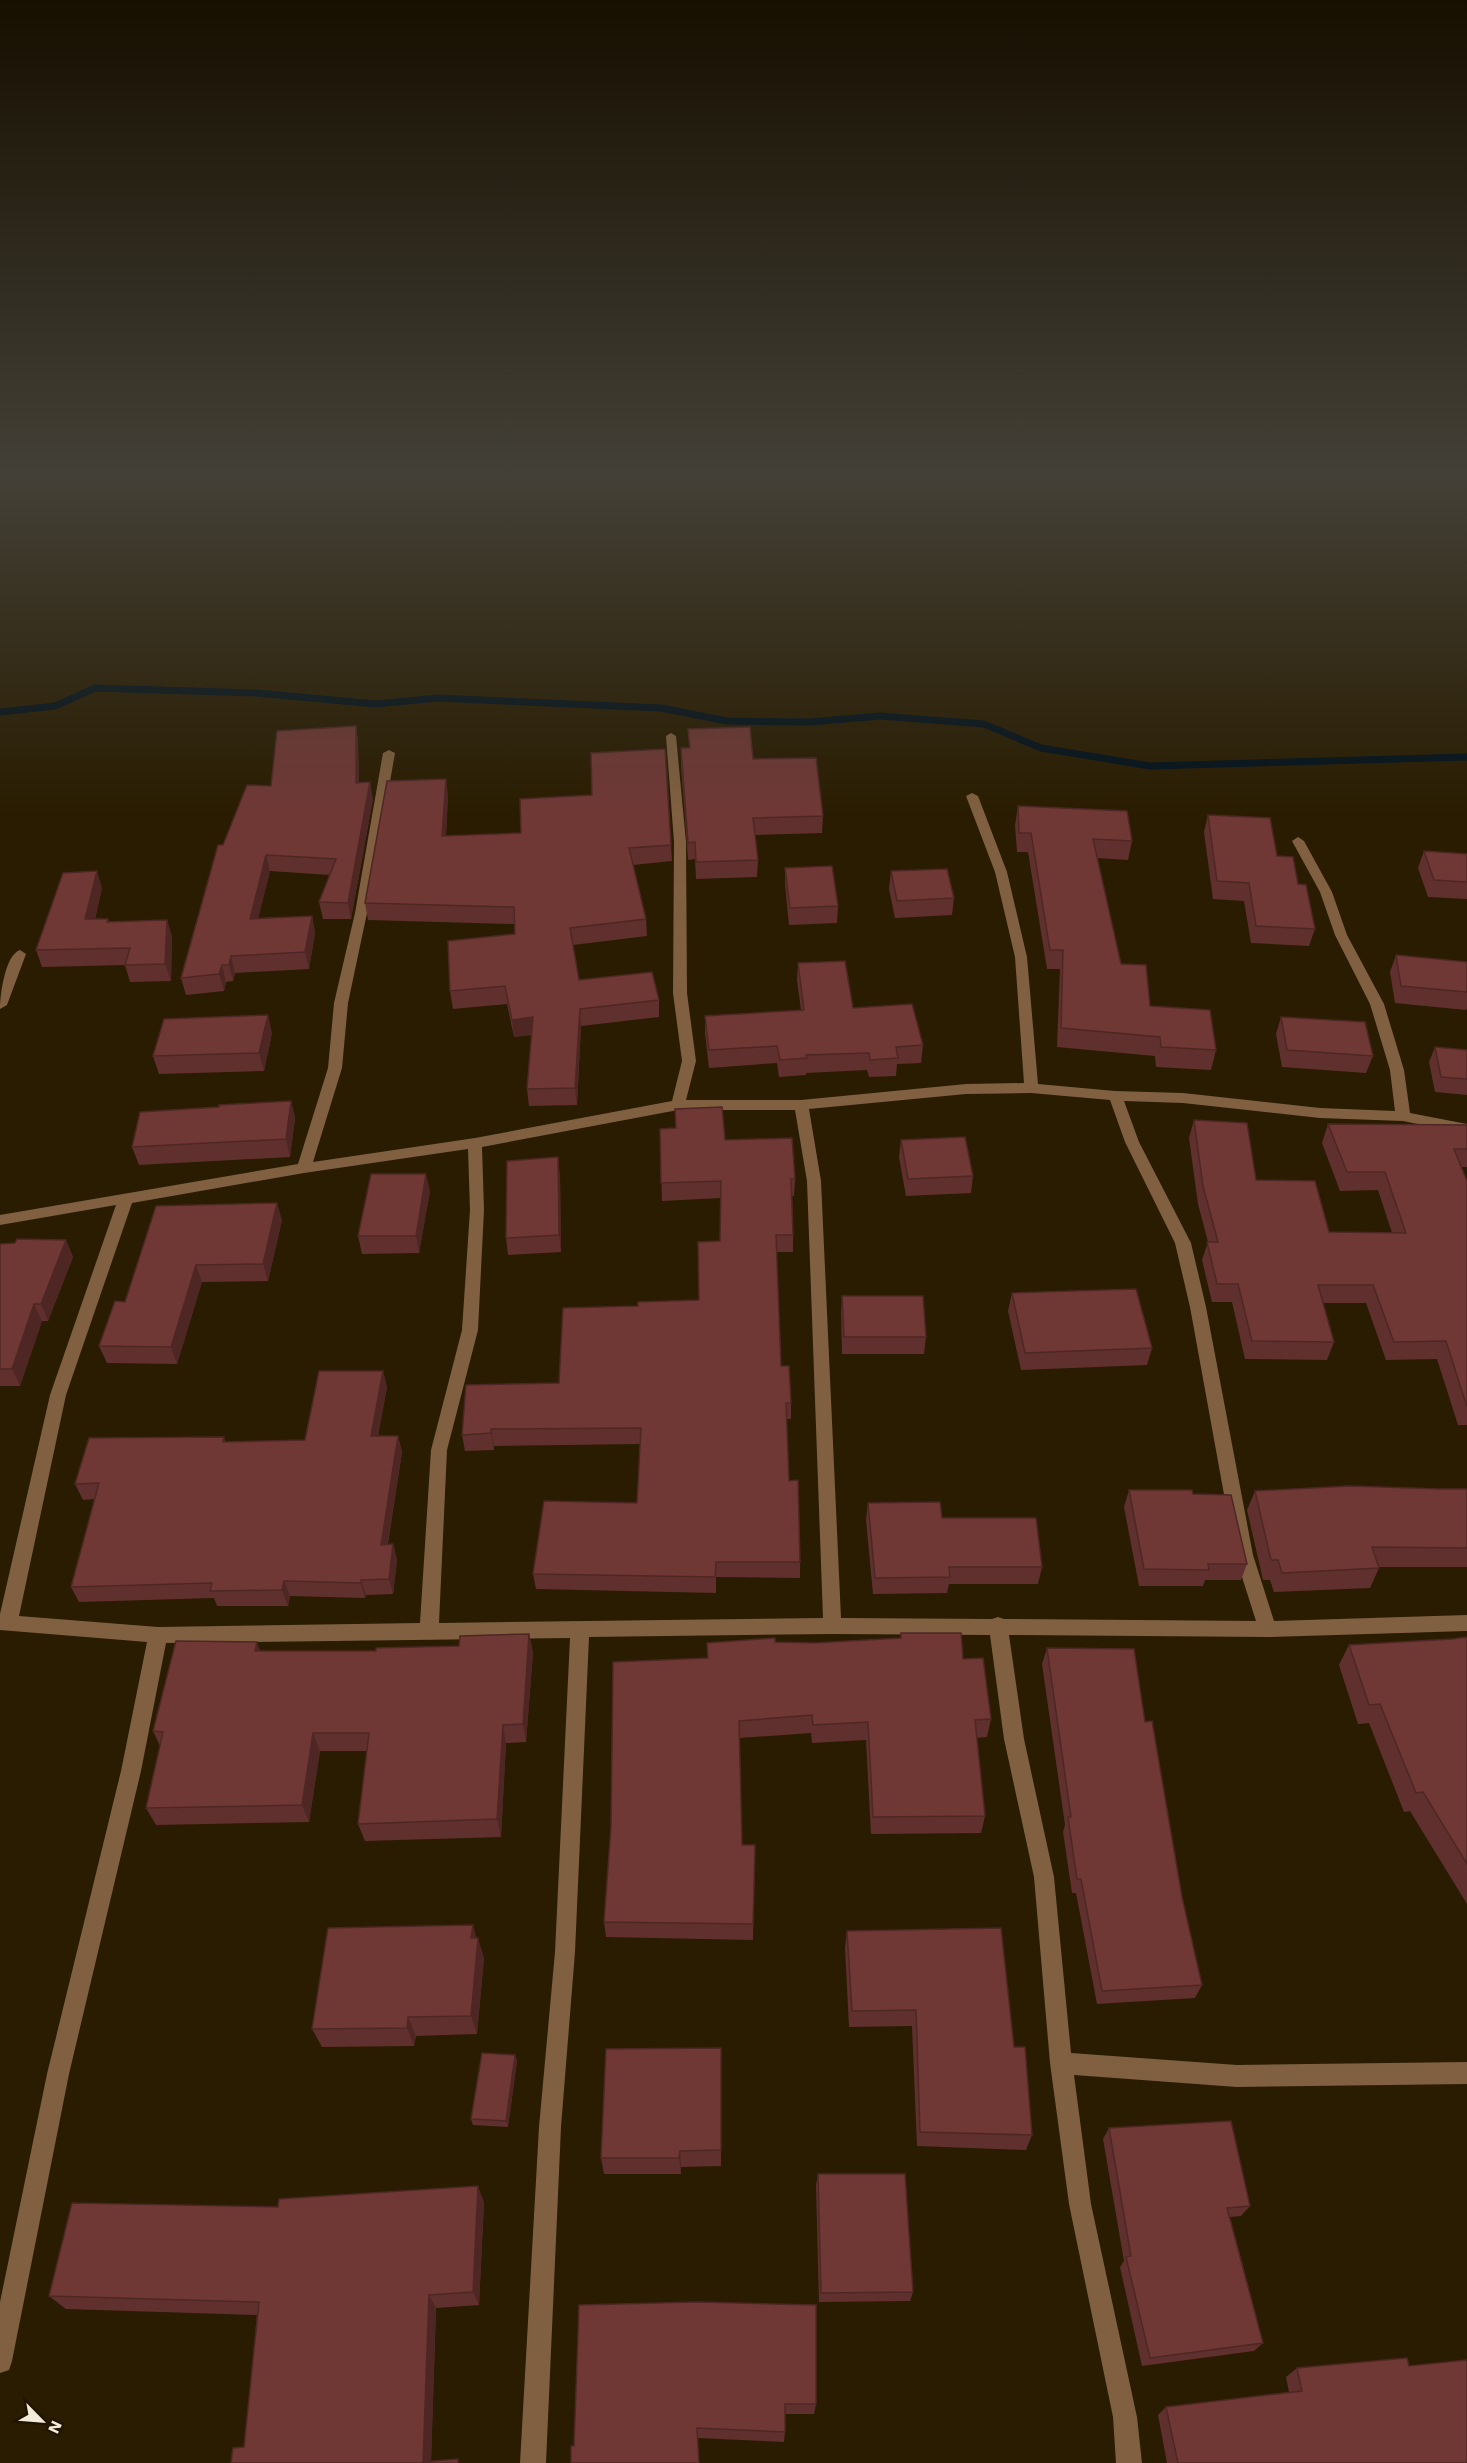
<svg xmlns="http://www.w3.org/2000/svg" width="1467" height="2463" font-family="'Work Sans',sans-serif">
	<rect width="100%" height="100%" fill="#291c00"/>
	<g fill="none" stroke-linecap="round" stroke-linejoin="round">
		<path stroke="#01111b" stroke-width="7" d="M0,712l55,-6 40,-18 162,5 119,11 62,-6 223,10 66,13 83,1 70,-6 104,8 57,24 109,18 317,-9"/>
		<path fill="#806040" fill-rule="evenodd" d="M671,733l5,3 10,106 1,151 9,68 -10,39h115l165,-16 58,-1 -9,-126 -20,-85 -29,-76 6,-3 6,3 29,76 20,85 11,127 77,7 68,2 137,15 75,3 -5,-41 -20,-66 -35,-69 -15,-43 -28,-51 6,-4 6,4 28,51 15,43 37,69 20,66 6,43 57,11v10l-64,-13 -83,-3 -137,-15 -59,-2 15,41 52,101 15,64 47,248 21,66 193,-6v16l-199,6 -259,-2 15,104 30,138 17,176 166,12 230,-3v22l-230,3 -163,-12 17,129 46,213 5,46h-26l-3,-46 -44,-213 -19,-141 -16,-186 -30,-138 -14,-104 -158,-1 -243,3 -14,315 -14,175 -15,336h-26l19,-336 16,-175 15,-314 -404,5 -25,128 -72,303 -57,287 -3,9 -9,3v-71l47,-228 74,-303 26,-129 -147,-12v-16l50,-219 66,-190 -116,20v-10l298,-51 30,-96 6,-65 21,-90 28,-160 6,-3 6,3 -28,160 -19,90 -6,65 -29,94 162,-24 197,-37 10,-40 -9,-68 1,-151 -8,-106zM1031,1093l79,7 15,42 50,101 15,64 45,248 21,66 -252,-2 -6,-2 -6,2 -151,-1 -20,-437 -12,-72 157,-15zM678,1110h117l12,71 16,437 -384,5 8,-173 31,-120 6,-120 -2,-63zM468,1149l2,61 -8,120 -31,120 -11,173 -262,4 -139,-11 47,-221 66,-192 172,-30z
			M20,950l6,4 -19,51 -7,4c0,-14 5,-54 20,-59z"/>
	</g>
	<path fill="#60302e" d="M356,726l2,16 1,41 14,16 -22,120h-28l-4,-17 11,-27 -60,-4 -12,47 54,-2 3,17 -6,36 -74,4 -2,8 -7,1 -2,9 -38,4 -5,-17 42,-133 48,-59z
		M688,729l65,30 70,57 -1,17 -67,2 3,25 -1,17 -61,2 -1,-20 -7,1 -7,-95v-17h8z
		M448,795l-2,41 225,9 1,16 -39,4 13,54 1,17 -74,9 6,35 80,20v17l-78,9 -4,79 -48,1 -2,-17 5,-54 -18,2 -7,-33 -54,5 -3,-18 65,-57 -1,-10 -146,-4 -3,-17z
		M1018,806l114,35 -4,19 -31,-2 24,106 29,42 66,44 -5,20 -55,-3 -1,-11 -98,-9 3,-78h-13l-19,-117h-11l-2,-27z
		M1208,815l69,41 21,28 17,45 -6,17 -58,-3 -7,-42 -31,-2 -9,-67z
		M1424,851l43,3v45l-39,-2 -10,-29z
		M785,868l53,38 -1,17 -48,2 -4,-40z
		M891,871l63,27 -2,17 -57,3 -6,-29z
		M102,888l-7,31h13l1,3 58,-2 5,17 -1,44 -41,1 -5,-17 -83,2 -6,-17z
		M1396,955l71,7v46l-1,2 -71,-7 -5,-31z
		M798,963l55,45 70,37 -2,18 -24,1 -1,12 -27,1 -2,-7 -61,3v2l-27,2 -2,-14 -68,5 -4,-35v-17l96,-6 -4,-30z
		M1281,1017l92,39 -7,17 -84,-6 -6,-33z
		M272,1033l-8,38 -105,3 -6,-18z
		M1435,1047l32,3v45l-32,-3 -6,-30z
		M291,1101l4,17 -5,39 -151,8 -7,-18z
		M1194,1120l62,60 73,52 63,1 -14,-43 -38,1 -18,-48 6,-19 139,1v42h-5l5,14v244h-9l-21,-66 -51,1 -20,-57h-43l11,39 -7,18 -82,-1 -13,-57h-20l-10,-42 6,-18 -10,-38 -9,-66z
		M660,1129l65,11 70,39 -1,17h-2l1,39v17h-17l5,114 10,37v16h-5l3,62 11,81v16l-84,-1v16l-180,-4 -3,-15 104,-71 3,-59 -146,2v4l-29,1 -3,-16 97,-52 79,-77 61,-6 21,-59 1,-43 -59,3z
		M901,1140l72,36 -2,17 -65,3 -7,-39z
		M560,1175l1,77 -53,3 -2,-17z
		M430,1191l-11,62 -57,1 -4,-18z
		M282,1220l-14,61 -66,1 -25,82 -70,-1 -8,-17 26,-44z
		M66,1240l7,17 -25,64h-6l-22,65h-20v-142z
		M1012,1293l140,55 -5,17 -126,5 -13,-59z
		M842,1296l84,41 -2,17h-82l-1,-41z
		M383,1371l4,16 -9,49h20l4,16 -14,92h5l4,16 -4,34 -27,1 -1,3 -75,-2 -2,10h-71l-3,-8 -135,4 -8,-15 24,-88 -12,1 -8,-16 149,-47 1,5 80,-2z
		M1467,1489v78h-88v1l-9,20 -96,4 -4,-12h-7l-16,-70 8,-19z
		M1129,1490l64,4 54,70 -6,16h-36l-2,6h-64l-15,-79z
		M868,1503l74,15 100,49 -4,17h-89l-2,9 -74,1 -7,-74z
		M901,1633l62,26 28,60 -4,18 -10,1 8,78 -4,17 -110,1 -5,-94 -54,3 -1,-10 -72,5 3,107h13l-2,95 -147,-3 -2,-15 103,-264v-15h107l86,-5z
		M529,1634l4,19 -7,89 -20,1 -5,94 -136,4 -7,-17 9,-73h-47l-11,71 -153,3 -10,-17 14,-62 -7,-15 107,-80h116l83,-5z
		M1467,1637v267l-57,-93 -6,1 -35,-89 -11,1 -19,-59 10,-20 103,-6z
		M1047,1648l98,74 37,175 20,88 -7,13 -98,6 -21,-111h-4l-9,-61 2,-7 -23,-161z
		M847,1931l167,116 18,88 -6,15 -109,-4 -5,-120 -63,1 -4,-79z
		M476,1938l8,20 -7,76 -61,2 -2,10 -92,1 -10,-18z
		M721,2048v118l-40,1v7h-77l-3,-16z
		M515,2055l2,6 -9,66 -35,-2 -2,-6z
		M1109,2128l141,78 -9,10 -11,1 33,126 -9,8 -112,15 -22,-99 4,-6 -21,-122z
		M818,2174l95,118 -3,9 -91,1 -3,-117z
		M484,2202l-5,103 -43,3 -5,153 -200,2 13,-16 13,-132 -191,-6 -17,-13 229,-89z
		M579,2305l237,99 -2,10h-29v18l-1,10 -86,-4 -124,8z
		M1409,2366l58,97h-300l-9,-48 8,-8 123,-15 -3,-15 11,-9z"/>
	<path fill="#4e2725" d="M356,726l2,16 1,57 -3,-16z
		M446,779l2,16 -3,58 -3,-17z
		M370,782l3,17 -22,120 -3,-16z
		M266,855l4,16 -16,64 -4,-16z
		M97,871l5,17 -11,48 -6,-17z
		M312,916l3,17 -6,36 -4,-17z
		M167,920l5,17 -1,44 -6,-17z
		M231,956l4,17 -2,8 -4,-16z
		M222,965l4,17 -2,9 -5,-17z
		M580,1009l1,17 -4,79 -2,-17z
		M268,1015l4,18 -8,38 -5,-18z
		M533,1017l2,17 -21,3 -2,-17z
		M291,1101l4,17 -5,39 -4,-18z
		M558,1157l2,18 1,77 -2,-17z
		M426,1174l4,17 -11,62 -3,-17z
		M277,1203l5,17 -14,61 -5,-17z
		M66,1240l7,17 -25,64 -7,-17z
		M196,1265l6,17 -25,82 -6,-17z
		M34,1304l8,17 -22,65 -8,-17z
		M383,1371l4,16 -12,65 -4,-16z
		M491,1429l3,17v4l-3,-17z
		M398,1436l4,16 -17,108 -4,-15z
		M393,1544l4,16 -4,34 -4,-15z
		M361,1580l5,15 -1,3 -4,-15z
		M284,1581l6,15 -2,10 -6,-16z
		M529,1634l4,19 -7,89 -3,-18z
		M257,1642l7,19 -9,-10z
		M503,1725l3,18 -5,94 -4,-18z
		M313,1733l7,18 -11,71 -7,-17z
		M473,1925l5,19v-6l6,20 -7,76 -6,-18v-78z
		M408,2017l8,19 -2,10 -7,-18z
		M515,2055l2,6 -9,66 -2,-6z
		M680,2151l1,16v7l-2,-16z
		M478,2186l6,16 -5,103 -6,-13z
		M429,2295l7,13 -5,155 -8,-1z"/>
	<path fill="#703835" stroke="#4e2725" stroke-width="1.5" d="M356,726v57l14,-1 -22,121 -29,-1 17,-43 -70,-4 -16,64 62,-3 -7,36 -74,4 -2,9h-7l-3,9 -38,4 37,-133h5l24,-60 24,1 6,-55z
		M750,727l3,32 63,-1 7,58 -70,2 5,42 -62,2 -1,-20 -7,1 -7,-95h9l-2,-19z
		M665,749l6,96 -42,3 17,71 -76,9 9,52 73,-8 7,28 -79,9 -5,79 -48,1 6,-72 -21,3 -7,-34 -55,5 -2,-50 67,-7 -1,-27 -149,-4 22,-122 59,-2 -4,57 79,-3 -1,-34 72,-4 -1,-42z
		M1018,806l109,5 5,30 -39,-2 28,125 25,1 4,41 60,4 6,40 -55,-3 -1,-10 -99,-9 2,-78h-13l-19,-117h-12z
		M1208,815l62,3 7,38 16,1 5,27 8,1 9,44 -59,-3 -7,-43 -32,-2z
		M1424,851l43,3v28l-33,-2z
		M832,866l6,40 -48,2 -5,-40z
		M947,869l7,29 -57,3 -6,-30z
		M97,871l-12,48h23l-1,3 60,-2 -2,44 -40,1 5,-17 -94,2 27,-77z
		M1396,955l71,7v30l-66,-6z
		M845,961l8,47 59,-4 11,41 -27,2 2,11 -28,2 -1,-7 -63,2 1,3 -27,2 -3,-14 -68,4 -4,-34 99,-6 -6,-47z
		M268,1015l-9,38 -106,3 11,-37z
		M1281,1017l84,5 8,34 -86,-6z
		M1435,1047l32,3v29l-26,-2z
		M291,1101l-5,38 -154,8 8,-35 79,-5v-2z
		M722,1107l3,33 67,-2 3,41h-4l2,56h-17l5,131h8l2,37h-5l3,78 9,-1 2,82h-84l-1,15 -182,-3 11,-73 93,2 4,-75 -150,1v4l-29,2 4,-50 93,-2 4,-75 75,-2v-4l61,-2 -1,-58 22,-1 1,-60 -60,2 -1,-54 16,-1 -1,-19z
		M1194,1120l53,3 9,57 59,1 14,51 77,1 -21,-61h-38l-19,-48 139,1v24h-13l13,32v226l-21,-66 -52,1 -21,-57h-55l16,57 -82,-1 -14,-57h-21l-10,-42h11l-15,-56z
		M965,1137l8,39 -65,3 -7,-39z
		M558,1157l1,78 -53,3 1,-77z
		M371,1174h55l-10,62h-58z
		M277,1203l-14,61 -67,1 -25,82 -72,-1 16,-45 10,1 31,-96z
		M17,1239l49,1 -25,64h-7l-22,65h-12v-125l15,-1z
		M1136,1289l16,59 -127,5 -13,-60z
		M842,1296h81l3,41h-82z
		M319,1371h64l-12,65h27l-17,109 12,-1 -4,35 -28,1v3l-77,-2 -2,9 -72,1 2,-8 -141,4 28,-104 -24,1 14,-46 135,-1 -1,5 82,-2z
		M1350,1486l89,3h28v59l-95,-1 7,21 -97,5 -4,-13h-7l-16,-69z
		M1129,1490h63l1,4 38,1 16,69h-39l1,6 -65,-1z
		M940,1502l2,16h94l6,49h-93l1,10 -75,1 -7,-75z
		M901,1633h60l2,26 20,-1 8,61 -16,1 10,96 -112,1 -5,-95 -55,3 -1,-10 -73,6 3,124h13l-2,79 -149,-2 7,-95 2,-165 95,-4 -1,-15 68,-5v4l39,1 87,-5z
		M529,1634l-6,90 -20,1 -6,94 -139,5 11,-91h-56l-11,72 -156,3 17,-76 -10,-1 23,-90 81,1 -2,9h121v-3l83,-2 1,-10z
		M1467,1637v227l-44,-72 -7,1 -36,-89 -11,1 -20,-60 103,-6z
		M1047,1648l87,1 11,73 7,-1 30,176 20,88 -100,6 -21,-112h-4l-9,-62h3z
		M473,1925l-2,13h7l-7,78 -63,1 -1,11 -95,1 16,-101z
		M1001,1928l13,119h11l7,88 -112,-3 -4,-122 -64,1 -5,-80z
		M721,2048v102l-41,1 -1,7h-78l5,-109z
		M482,2053l33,2 -9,66 -35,-2z
		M1231,2121l19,85 -23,2 36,135 -113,15 -24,-101 5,-1 -22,-128z
		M818,2174h87l8,118 -92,1z
		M478,2186l-5,106 -44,3 -6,167 35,-3v4h-227l2,-15 11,-1 15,-145 -210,-6 23,-93 206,4 1,-8z
		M698,2302l118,3v99h-31v28l-88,-4 2,35h-128v-17h3l5,-141z
		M1407,2358l2,8 58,-6v103h-289l-12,-56 136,-16 -5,-23z"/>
	<linearGradient id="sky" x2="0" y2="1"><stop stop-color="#170f00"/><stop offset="0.58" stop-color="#434037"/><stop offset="1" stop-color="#434037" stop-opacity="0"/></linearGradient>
	<rect width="1467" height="818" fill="url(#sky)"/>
	<g transform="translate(42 2421) rotate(115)" stroke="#201300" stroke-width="4.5" paint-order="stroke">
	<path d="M0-4.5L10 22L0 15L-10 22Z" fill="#f4ebda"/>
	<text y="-9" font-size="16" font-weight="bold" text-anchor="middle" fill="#f4ebda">N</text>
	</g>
</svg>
